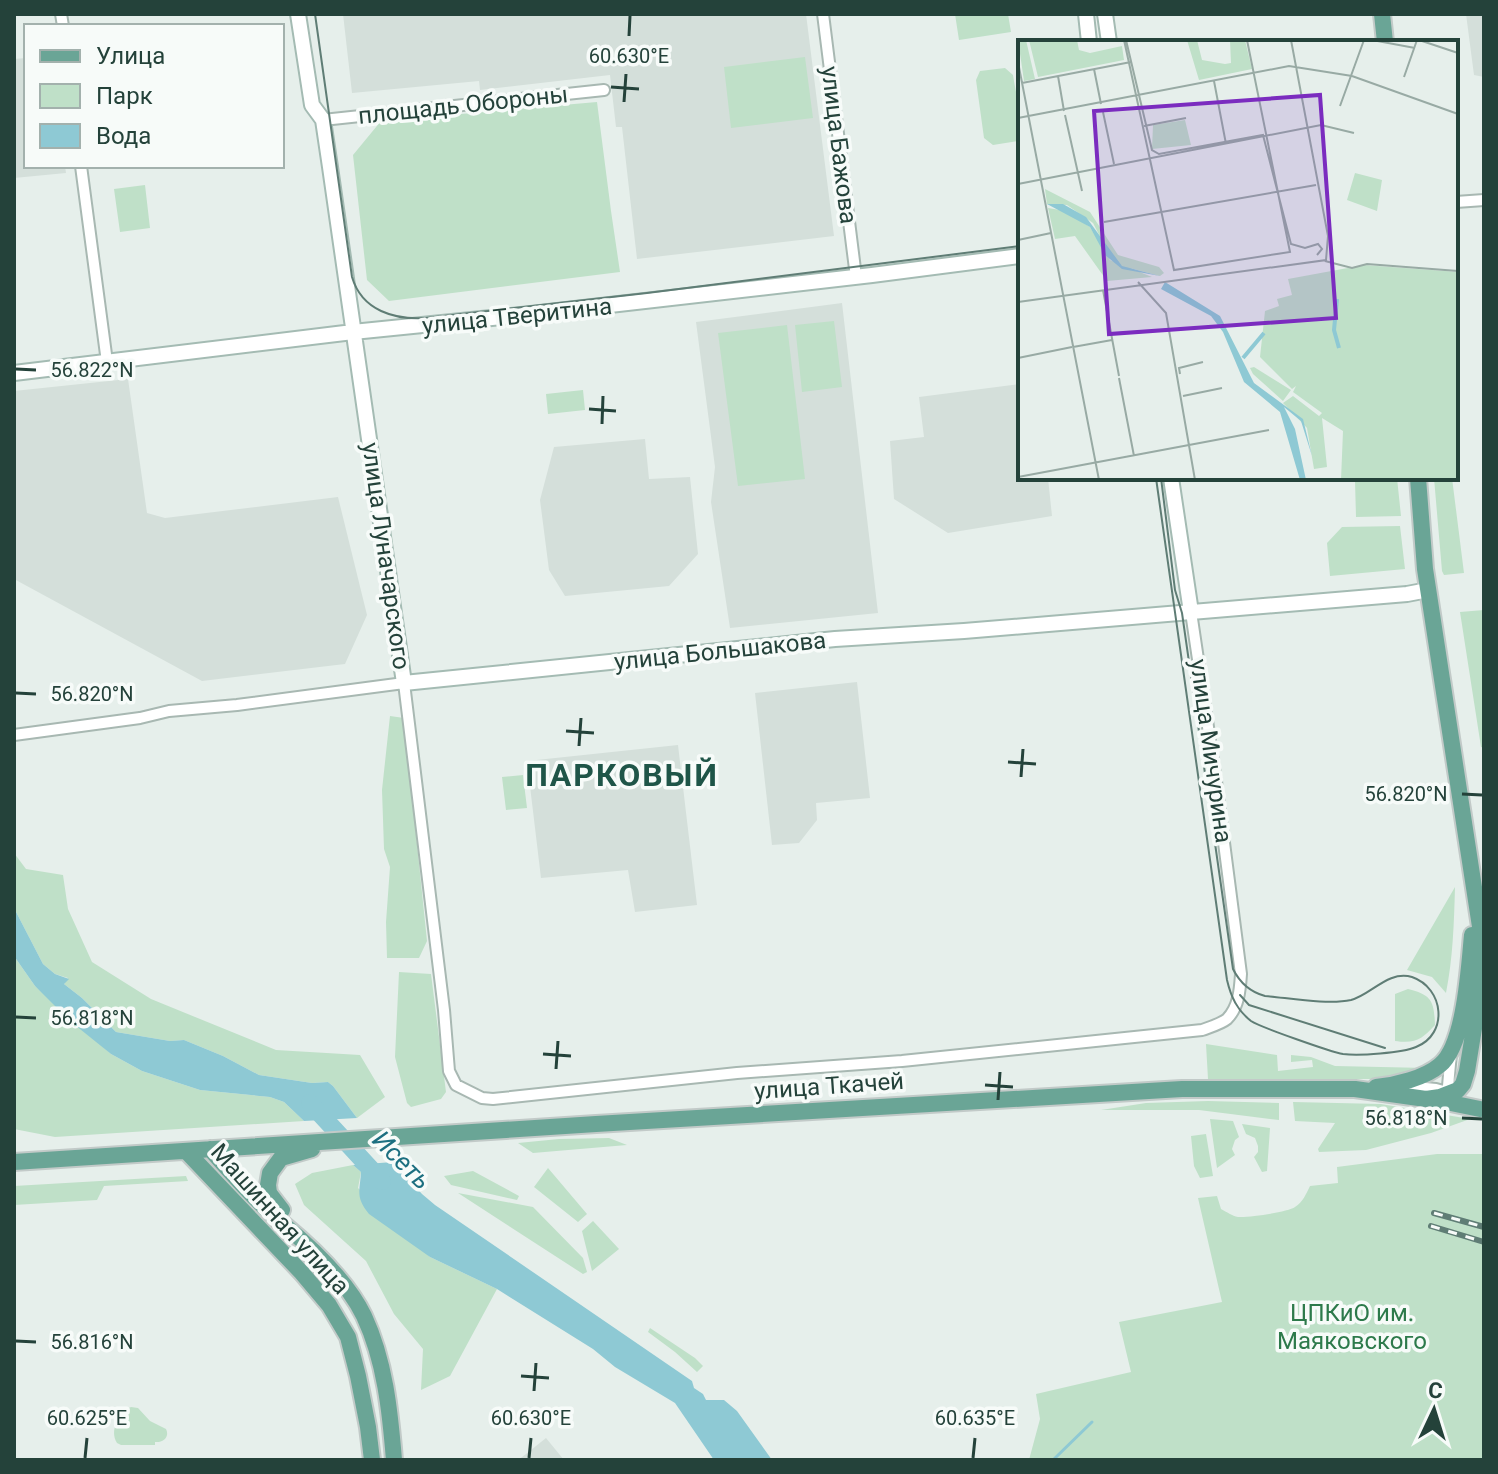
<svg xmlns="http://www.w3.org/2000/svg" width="1498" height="1474" font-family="Roboto,sans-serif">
	<rect width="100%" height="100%" fill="#e6efeb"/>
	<path fill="#d4dfda" d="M343,14h463l28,222 -197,23 -15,-132h-6l-6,-52 -130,15 -1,-9 -127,12z
		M1466,14h18v63l-10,-2z
		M26,58v108h39l1,7 -52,5v-119z
		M842,303l36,310 -148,15 -19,-126 4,-35 -19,-145z
		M128,379l19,134 18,5 173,-21 29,118 -22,49 -143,17 -188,-102v-188z
		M1020,384v94h28l4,38 -104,17 -54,-34 -4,-58 34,-4 -5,-40z
		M645,439l4,40 41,-2 8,77 -29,32 -104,10 -16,-26 -9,-70 14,-53z
		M857,682l13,116 -54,5 1,17 -18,23 -27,2 -17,-152z
		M678,745l19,160 -62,7 -7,-42 -87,8 -14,-117z
		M546,1438l18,22h-46l8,-6z"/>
	<path fill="#bfe0c8" d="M955,14h53l3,18 -52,8z
		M805,57l8,61 -82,10 -7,-61z
		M1005,68l8,7c3,21 11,45 5,66l-25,4 -9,-7 -8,-58 4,-9z
		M597,102l14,109 9,61 -231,29 -22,-21 -14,-125 28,-34z
		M145,185l5,43 -30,4 -6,-43z
		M834,321l8,66 -40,5 -7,-67z
		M787,325l18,154 -67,7 -20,-153z
		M583,390l2,20 -37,4 -2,-20z
		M1397,478l4,38 -45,1 -1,-36z
		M1434,478h18l12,95 -20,2 -2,-4z
		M1400,526l5,43 -75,7 -3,-33 15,-16z
		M1484,610v138l-3,-1 -21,-135z
		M390,716l14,2 23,223 -8,17h-32l-1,-36 4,-55 -6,-18 -2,-59z
		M523,775l4,33 -21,2 -4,-33z
		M14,853l12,16 37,6 5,34 24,53 59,37 125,51 84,5 25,42 -28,21 -24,-32 -5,-4 -16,1 -53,-8 -36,-19 -39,-16 -14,1 -54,-9 -34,-34 -18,-14 4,-6 -13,-4 -12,-10 -29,-56z
		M1455,887c-1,36 -2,71 -9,106l-14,-16 -25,-7z
		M14,956l21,30 76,68 31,17 58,19 70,7 14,5 20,19 -249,16 -41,-8z
		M399,972l32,2 15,118 -5,7 -30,8 -4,-4 -12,-46z
		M1408,989c24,6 26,12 27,36 -13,14 -19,19 -40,16v-47z
		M1206,1044l71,11 1,16 35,-4 -1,-7 -21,2v-7l20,2 24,9 92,2 -37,11h-182z
		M1208,1101l71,2v17l-80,-10h-98l45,-7z
		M1293,1102l88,2 89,15 -39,14 -65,17 -47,2 -1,-3 17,-26 -40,-2z
		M1210,1119l23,2 6,16 -4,3 -3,9 3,6 -18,13z
		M1242,1124l28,4 -3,43 -5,1 -8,-15 4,-5v-6l-3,-8 -9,-4z
		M1206,1134l7,42 -13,2 -6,-12 -3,-30z
		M609,1138l18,7 -94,8 -15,-10 41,-4z
		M1437,1154h47v306h-455l11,-41 -4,-25 95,-22 -12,-50 103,-20 -24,-104 19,-2 4,13c6,3 11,7 17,8 10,1 50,-5 57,-10 8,-5 11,-13 15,-21l28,-3 -1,-16z
		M353,1165l8,7 -3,16 72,69 67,32 -47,87 -29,14 2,-41 -29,-35 -28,-53 -62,-56 -9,-21 17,-11z
		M548,1168l39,46 -9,8 -44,-35z
		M473,1171l46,25 -2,4 -66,-15 -7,-9z
		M186,1176l2,5 -84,5 -7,14 -83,5v-19z
		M458,1193l75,14 50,51 4,14 -4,2z
		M593,1221l26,28 -27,22 -10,-40z
		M650,1328l45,30 8,8 -6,6 -22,-20 -27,-20z
		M131,1407l7,1 12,13 16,8c4,8 -3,14 -11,13v3h-34l-4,-2c-7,-11 0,-22 5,-32z"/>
	<path fill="#8ec9d4" d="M14,908l29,56 12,10 14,5 -5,5 18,14 34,34 54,9 14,-1 39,16 36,19 53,8 16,-1 5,4 24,32 -53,3 -20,-19 -14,-5 -70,-7 -58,-19 -31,-17 -41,-33 -35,-35 -21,-30z
		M393,1162l29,32 13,11 257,176 2,7 9,6 3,6h18l13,11 35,49h-58l-39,-57 -60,-36 -22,-18 -96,-60 -67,-32 -61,-43c-14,-17 -9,-23 -8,-42l-8,-7z"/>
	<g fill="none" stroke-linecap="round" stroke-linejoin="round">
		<path stroke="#8ec9d4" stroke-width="3" d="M1053,1460l39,-38"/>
		<path stroke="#8ec9d4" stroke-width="18" d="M310,1103l72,78"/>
		<g stroke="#a8b8b2" stroke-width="14">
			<path id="street" d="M61,14l2,12
				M823,14l33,263
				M323,120l281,-30
				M81,166l26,196
				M1456,202l28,-2
				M14,735l126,-17 29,-7 68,-6 167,-22 40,327 5,61 7,14 26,13 11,1 244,-26 165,-12 300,-31c8,-3 19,-6 25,-11 12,-12 13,-30 14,-45l-25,-193 -25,-169
				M1403,1086l33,3 11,3
				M1450,1094l-2,-8 3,-33"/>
		</g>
		<g stroke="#a4bbb3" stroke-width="18">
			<path id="secondary" d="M298,14l14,91 11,15 7,47 74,516 431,-44 129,-8 443,-37 21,-4
				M1086,14l3,28
				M1105,14l4,28
				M14,373l339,-41 178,-18 341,-39 148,-19
				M1171,478l20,134"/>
		</g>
		<g stroke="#c2cac8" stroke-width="20">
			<path id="primary" d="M1382,14l3,28
				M1376,1087c20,-2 49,-9 64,-22 25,-20 29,-100 32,-130
				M1436,1100l44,9
				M210,1149c23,26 47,53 73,75 29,24 64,57 81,92 21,45 26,95 30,144
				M186,1151l116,122 27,32 19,32 10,39 10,51 4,33
				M14,1162l582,-38 586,-35h173l71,10 14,-2 18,-7 5,-6 4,-13 12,-73 3,-30 -1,-35 -56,-364 -7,-91
				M282,1210l-13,-17 -1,-8 2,-12 11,-15 31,-9"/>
		</g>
		<use href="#street" stroke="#fff" stroke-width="10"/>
		<use href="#secondary" stroke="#fff" stroke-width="14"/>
		<use href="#primary" stroke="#6aa596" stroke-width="16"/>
		<path stroke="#5f7d75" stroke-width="2" d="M315,14l37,263c10,34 43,43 74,41l221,-25 373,-47
			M1156,478l71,502c4,17 10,30 24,41 9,6 80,31 92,33 16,2 59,-1 73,-7 33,-13 28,-59 -4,-70 -24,-7 -41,18 -61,23 -23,5 -62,-2 -86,-4 -15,-4 -25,-13 -32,-27l-51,-356 -7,-23 -14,-112
			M1240,995l9,10 136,43"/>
		<g stroke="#5f7d75" stroke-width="6">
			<path id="rail" d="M1434,1213l50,14
				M1431,1226l53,16"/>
		</g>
		<use href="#rail" stroke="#f7fbf9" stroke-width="3" stroke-dasharray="9" stroke-linecap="butt"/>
	</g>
	<path fill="none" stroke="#24423a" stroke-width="3" d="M629,36l1,-20M611,87l28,2M624,102l2,-28M16,369l20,1M589,409l27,2M602,424l1,-28M16,693l20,1M566,731l28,2M579,746l2,-28M1008,762l28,2M1021,777l2,-28M1462,794l20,1M16,1017l20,1M543,1054l28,2M556,1069l2,-28M985,1085l28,2M998,1100l2,-28M1462,1118l20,1M16,1341l20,1M521,1376l28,2M534,1391l2,-28M85,1458l2,-20M529,1458l2,-20M973,1458l2,-20"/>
	<g text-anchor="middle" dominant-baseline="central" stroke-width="7" stroke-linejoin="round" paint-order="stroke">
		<g font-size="24" fill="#24423a" stroke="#f7fbf9">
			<text transform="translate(463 105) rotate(-6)">площадь Обороны</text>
			<text transform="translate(839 145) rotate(83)">улица Бажова</text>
			<text transform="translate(517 316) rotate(-6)">улица Тверитина</text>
			<text transform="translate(386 556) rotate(82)">улица Луначарского</text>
			<text transform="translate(720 651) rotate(-6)">улица Большакова</text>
			<text transform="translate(1211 751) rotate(82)">улица Мичурина</text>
			<text transform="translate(829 1086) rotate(-4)">улица Ткачей</text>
			<text transform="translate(280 1219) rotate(48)">Машинная улица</text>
		</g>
		<g font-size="24" fill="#2d7a4b" stroke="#f7fbf9">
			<text x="1352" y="1313">ЦПКиО им.<tspan x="1352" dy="28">Маяковского</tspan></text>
		</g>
		<g font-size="26" font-style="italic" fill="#1c6f80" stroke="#f7fbf9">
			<text transform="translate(402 1160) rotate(45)">Исеть</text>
		</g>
		<g font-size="32" font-weight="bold" letter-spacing="2" fill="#1f5548" stroke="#f7fbf9">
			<text x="622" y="775">ПАРКОВЫЙ</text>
		</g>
	</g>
	<g transform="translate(1018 40)">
		<rect width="440" height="440" fill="#e6efeb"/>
		<path d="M0,0h8l9,39 -11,2zM11,0h48l2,10 11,3 32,-7 2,14 -86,17zM169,0h10l5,20 23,4 6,-1 -1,-23h15l7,29 -53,11zM167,80l6,25 -39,4 1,-24zM337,133l27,7 -5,31 -30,-11zM27,149l45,23 28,43 41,12 5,6 -4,3 -38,-10 -12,-10 -17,-33 -26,-18 -20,-1zM30,168l18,3 24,16 20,33 42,17 -45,4 -32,-45 -20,3zM346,225l94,7v208h-117l2,-49 -21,-13 5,49 -13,2 -7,-41 -24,-25 10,-7 26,20 3,-3 -29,-21 3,-6 -4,3 -32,-32 5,-46 14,-5 -2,-7 15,-4 -4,-16zM236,327l37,23 -8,11 -30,-27 -3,-6z" fill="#bfe0c8"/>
		<path d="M29,164h16l23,13 36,49 38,10 -38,-7 -17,-14 -15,-28zM147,242l55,34 34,67 49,36 9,37 -11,-35 -17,-14 11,22 11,51h-6l-20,-68 -36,-30 -21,-50 -12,-16 -50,-27z" fill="#8ec9d4"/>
		<path fill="none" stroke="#8ec9d4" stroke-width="4" d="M319,259l-3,31 5,18M225,318l21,-25"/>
		<path fill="none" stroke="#98aaa4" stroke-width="2" d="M106,0l12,55M108,0l26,110 7,4 104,-19 28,109 14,4 13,-4 4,5 -5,6M354,0l43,8M401,0l39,13M0,22l81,418M76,29l7,35M40,36l6,35M386,37l13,-37M196,41l12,63M4,43l109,-21M118,55l38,175 116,-18 -43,-212M322,66l24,-66M85,72l11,52M47,75l17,76M0,78l271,-52 63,10 106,38M126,86l42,-8M0,144l303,-59 33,8M86,182l212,-37M0,200l33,-7M307,221l27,7 15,-4 91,7M120,242l28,31 29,167M85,250l16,86M0,262l308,-42 2,-24 -37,-196M55,307l39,-7M0,318l54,-11M162,334l-1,-6 24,-6M101,338l15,78M165,356l39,-8M171,405l80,-15M0,437l171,-32"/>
		<path fill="#7b2cbf" fill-opacity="0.15" stroke="#7b2cbf" stroke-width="4" d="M302,55l16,223 -227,16 -15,-223z"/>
		<rect width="440" height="440" fill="none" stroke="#24423a" stroke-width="4"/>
	</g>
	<g font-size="20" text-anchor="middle" fill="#24423a" stroke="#f7fbf9" stroke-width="7" stroke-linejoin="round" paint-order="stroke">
		<text x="629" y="63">60.630°E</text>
		<text x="92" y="377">56.822°N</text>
		<text x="92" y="701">56.820°N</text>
		<text x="1406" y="801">56.820°N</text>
		<text x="92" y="1025">56.818°N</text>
		<text x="1406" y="1125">56.818°N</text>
		<text x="92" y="1349">56.816°N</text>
		<text x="87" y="1425">60.625°E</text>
		<text x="531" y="1425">60.630°E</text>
		<text x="975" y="1425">60.635°E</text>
	</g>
	<rect width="1498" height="1474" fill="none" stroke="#24423a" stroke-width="32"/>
	<rect x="24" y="24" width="260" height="144" fill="#f7fbf9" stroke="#a3b1ad" stroke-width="2"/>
	<rect x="40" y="50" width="40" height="12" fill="#6aa596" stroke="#a3b1ad" stroke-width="2"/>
	<text x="96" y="64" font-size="24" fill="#24423a">Улица</text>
	<rect x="40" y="84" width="40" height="24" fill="#bfe0c8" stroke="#a3b1ad" stroke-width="2"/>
	<text x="96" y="104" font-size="24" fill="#24423a">Парк</text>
	<rect x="40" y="124" width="40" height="24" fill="#8ec9d4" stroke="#a3b1ad" stroke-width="2"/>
	<text x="96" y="144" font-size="24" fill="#24423a">Вода</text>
	<g transform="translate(1434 1410) rotate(4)" stroke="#f7fbf9" stroke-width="6" paint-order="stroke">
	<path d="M0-6L14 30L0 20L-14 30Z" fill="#24423a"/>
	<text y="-12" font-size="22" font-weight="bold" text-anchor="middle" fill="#24423a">С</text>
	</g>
</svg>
